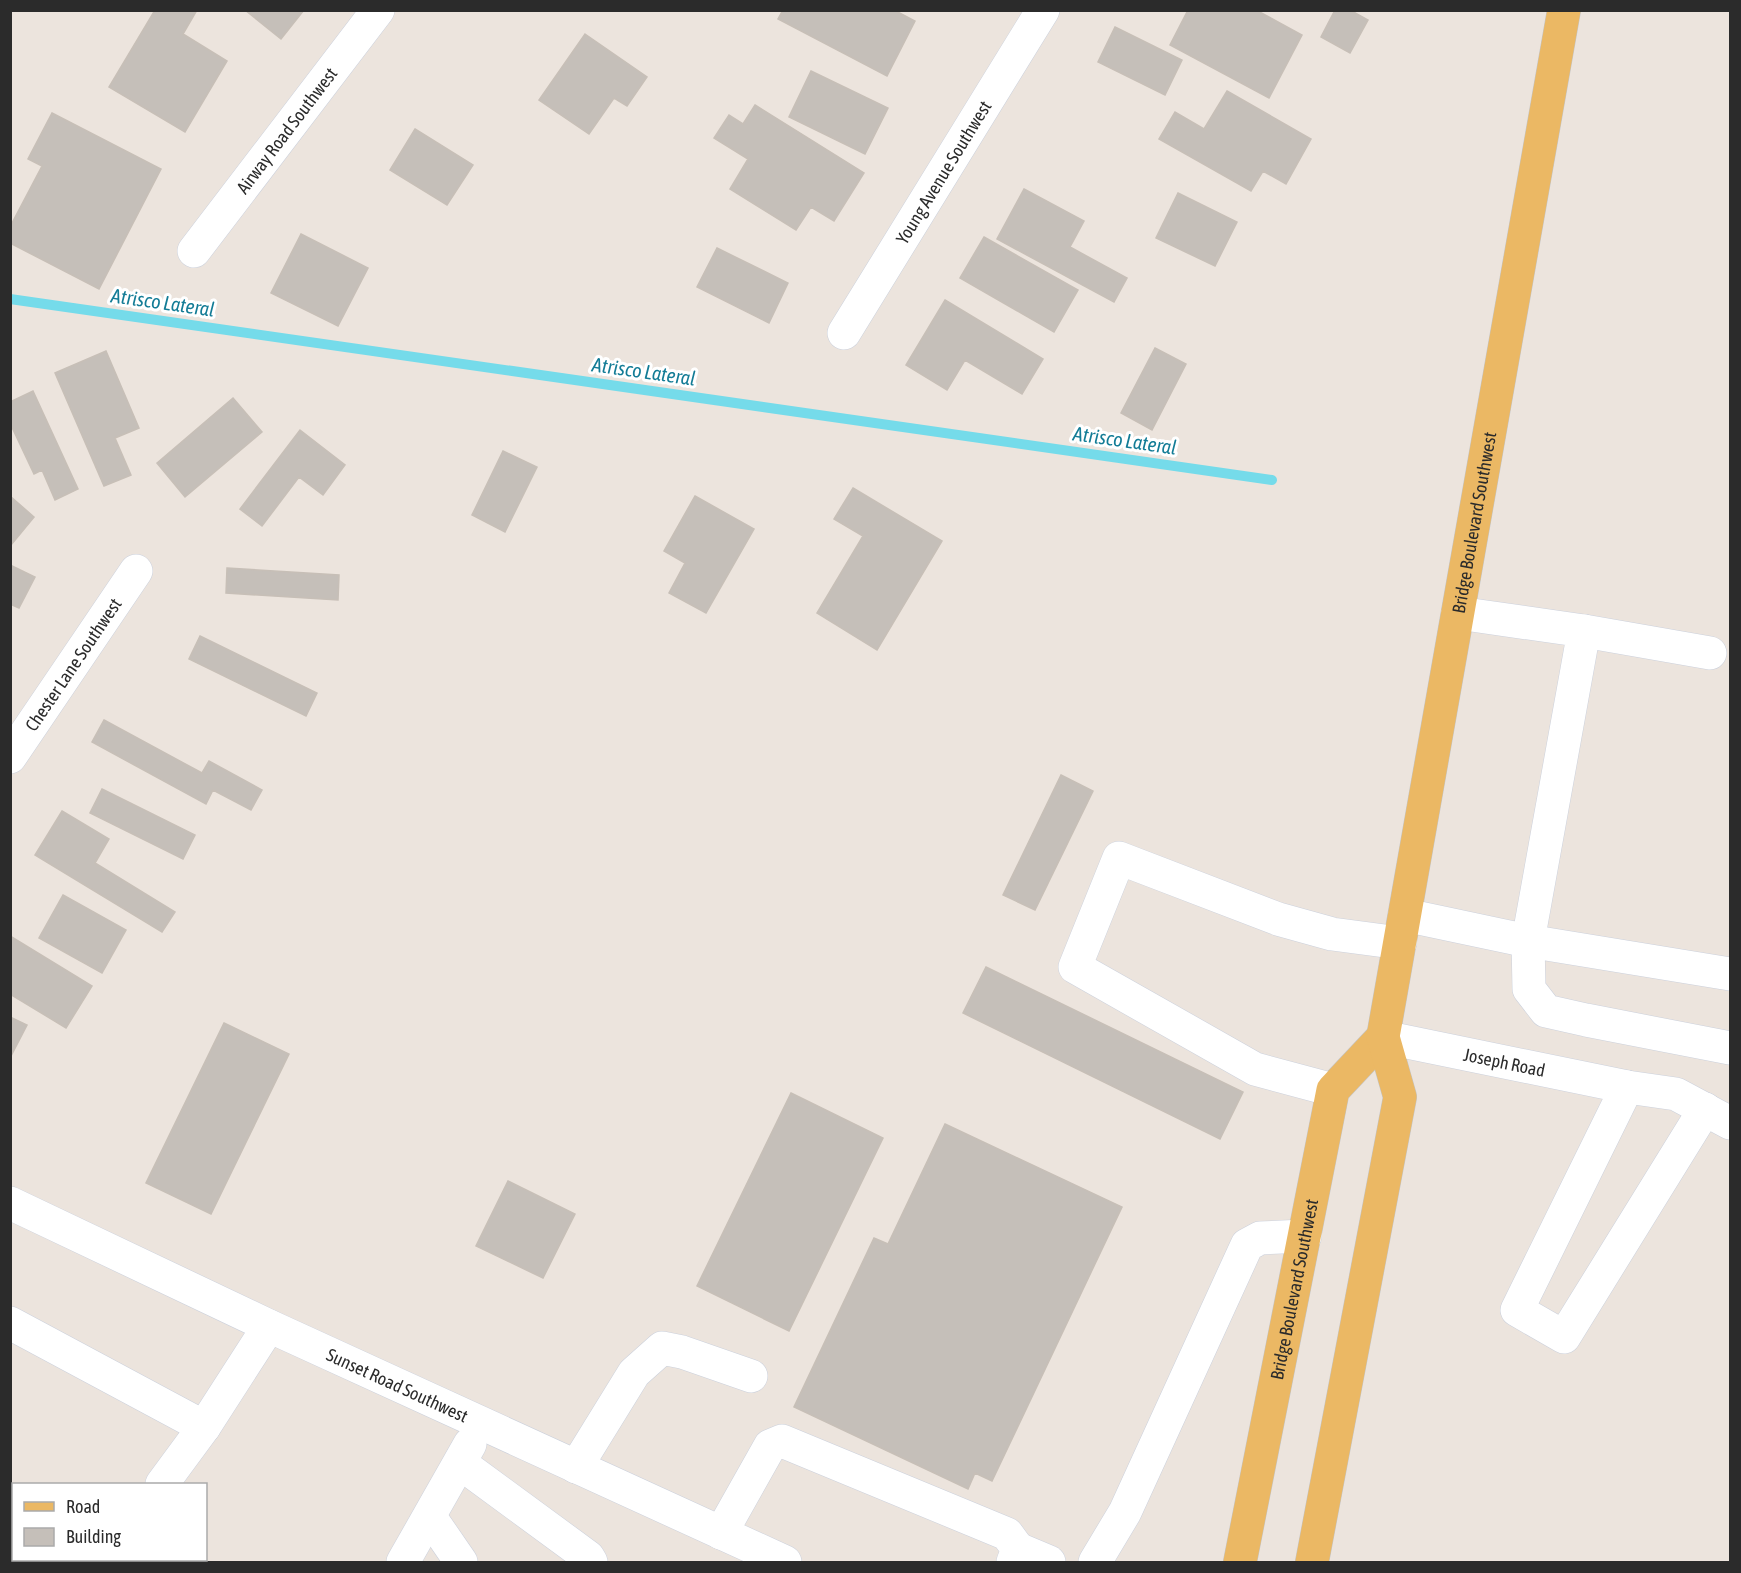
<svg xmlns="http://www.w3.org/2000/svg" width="1741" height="1573" font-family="'Asap Condensed',sans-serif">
	<rect width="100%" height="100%" fill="#ece4dd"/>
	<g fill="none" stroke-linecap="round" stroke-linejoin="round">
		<path stroke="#75dbea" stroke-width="10" d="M10,299l1262,181"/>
	</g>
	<path fill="#c5bfb9" stroke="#c7bfb7" stroke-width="1.5" d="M155,10h42l-14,24 44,27 -42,71 -76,-45z
		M245,10h59l-23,29z
		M783,10h111l21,11 -28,55 -109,-57z
		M1188,10h68l46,25 -33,63 -99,-53z
		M1335,10h15l18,10 -18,33 -29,-16z
		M1115,27l67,33 -17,35 -67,-33z
		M585,34l62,43 -20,29 -13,-8 -25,36 -50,-34z
		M811,71l77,37 -23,46 -76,-37z
		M1227,91l84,48 -25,45 -23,-13 -12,20 -92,-52 16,-27 29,17z
		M755,105l109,68 -30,48 -23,-14 -15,23 -66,-41 18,-30 -34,-21 15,-23 14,9z
		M52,113l109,56 -62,120 -89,-46v-16l32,-61 -14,-7z
		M415,129l58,36 -26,40 -57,-35z
		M1024,189l60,32 -14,26 57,31 -13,24 -117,-63z
		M1178,193l59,29 -22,44 -59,-28z
		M301,234l67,34 -30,58 -67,-33z
		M984,237l94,53 -24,42 -94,-54z
		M717,248l71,35 -19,40 -72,-36z
		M945,300l98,59 -21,35 -57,-34 -18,30 -41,-25z
		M1155,348l31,16 -34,66 -31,-17z
		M106,351l33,77 -24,10 16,37 -27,11 -49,-113z
		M33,391l45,98 -23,11 -13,-30 -8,4 -24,-51v-21z
		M233,398l29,34 -77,65 -28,-34z
		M300,430l45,35 -22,30 -24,-18 -37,49 -22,-17z
		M503,451l34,16 -32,65 -33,-17z
		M853,488l89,53 -65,109 -60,-37 46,-77 -29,-17z
		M10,496l24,21 -23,28h-1z
		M695,496l59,33 -48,84 -37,-20 16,-30 -21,-12z
		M10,565l25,12 -16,31 -9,-4z
		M227,568l112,7 -1,25 -112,-7z
		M200,636l117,57 -11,23 -117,-57z
		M104,720l98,53 7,-12 53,29 -11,20 -38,-20 -7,14 -114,-62z
		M1061,775l32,16 -58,119 -32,-15z
		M102,789l93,46 -12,24 -93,-46z
		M62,811l47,28 -14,24 80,49 -13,20 -127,-77z
		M63,895l63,35 -24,43 -63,-35z
		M10,936l82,50 -26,42 -56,-34z
		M986,967l257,125 -23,47 -257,-126z
		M10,1017l17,8 -17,33z
		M224,1023l65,31 -78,160 -65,-31z
		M791,1093l92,45 -94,193 -92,-45z
		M945,1124l177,83 -130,274 -17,-8 -7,16 -174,-82 80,-169 14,6z
		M508,1181l67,33 -32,64 -67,-32z"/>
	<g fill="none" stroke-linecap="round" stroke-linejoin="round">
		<g stroke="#ccd1dc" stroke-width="34">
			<g id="minor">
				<path id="s1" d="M194,251l184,-241"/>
				<path id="s2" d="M844,333l199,-323"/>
				<path d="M1584,631l126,22"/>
				<path id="s3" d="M10,757l126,-186"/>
				<path d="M1405,915l123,26 56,-310 -126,-18"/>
				<path d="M1730,974l-202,-33 1,48 17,22 40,9 144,28"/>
				<path id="s4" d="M1383,1037l244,50 49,7 54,29"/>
				<path d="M1627,1087l-110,223 47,27 141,-228"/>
				<path d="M1333,1090l-78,-21 -180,-102 44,-109 159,61 54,15 68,9"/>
				<path id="s5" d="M10,1203l259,123 516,236"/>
				<path d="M10,1323l194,104"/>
				<path d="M460,1463l128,94 3,5"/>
				<path d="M576,1467l58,-94 28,-25 20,4 69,24"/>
				<path d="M162,1484l42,-57 65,-101"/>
				<path d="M430,1517l31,45"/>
				<path d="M721,1533l49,-87 12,-5 225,93 11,15 -5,13"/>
				<path d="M1018,1549l31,13"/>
				<path d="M106,1562l2,-2"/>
				<path d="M403,1562l67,-118"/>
				<path d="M1095,1562l30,-50 122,-267 13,-7 45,-2"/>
			</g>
		</g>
		<g stroke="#c4c4c4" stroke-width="34">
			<g id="major">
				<path id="s6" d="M1240,1562l93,-472 50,-53"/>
				<path id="s7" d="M1312,1562l88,-465 -17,-60 181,-1027"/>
			</g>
		</g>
		<use href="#minor" stroke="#fff" stroke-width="33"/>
		<use href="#major" stroke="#ebb864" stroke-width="33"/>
	</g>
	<g text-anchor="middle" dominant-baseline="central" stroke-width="6" stroke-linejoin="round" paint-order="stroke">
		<g font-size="18" fill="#2b2b2b" stroke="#fff">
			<text stroke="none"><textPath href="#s1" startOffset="152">Airway Road Southwest</textPath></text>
			<text stroke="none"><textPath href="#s2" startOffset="189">Young Avenue Southwest</textPath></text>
			<text stroke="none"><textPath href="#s7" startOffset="1058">Bridge Boulevard Southwest</textPath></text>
			<text stroke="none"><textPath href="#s3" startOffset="112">Chester Lane Southwest</textPath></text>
			<text stroke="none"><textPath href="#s4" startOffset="124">Joseph Road</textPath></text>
			<text stroke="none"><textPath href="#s6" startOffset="278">Bridge Boulevard Southwest</textPath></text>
			<text stroke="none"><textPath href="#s5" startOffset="428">Sunset Road Southwest</textPath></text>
		</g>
		<g font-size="20" font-style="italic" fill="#137c96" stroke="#fff">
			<text transform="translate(163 302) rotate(8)">Atrisco Lateral</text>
			<text transform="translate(644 371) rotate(8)">Atrisco Lateral</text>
			<text transform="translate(1125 440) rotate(8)">Atrisco Lateral</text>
		</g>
	</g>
	<rect width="1741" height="1573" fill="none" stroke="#2b2b2b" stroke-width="24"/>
	<rect x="12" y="1483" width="195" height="78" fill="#ffffff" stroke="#aaaaaa" stroke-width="1.5"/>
	<rect x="24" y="1502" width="30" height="9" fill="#ebb864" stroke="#aaaaaa" stroke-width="1.5"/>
	<text x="66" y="1513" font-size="18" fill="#2b2b2b">Road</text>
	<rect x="24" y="1528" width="30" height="18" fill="#c5bfb9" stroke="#aaaaaa" stroke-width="1.5"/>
	<text x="66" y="1543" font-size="18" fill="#2b2b2b">Building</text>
</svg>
